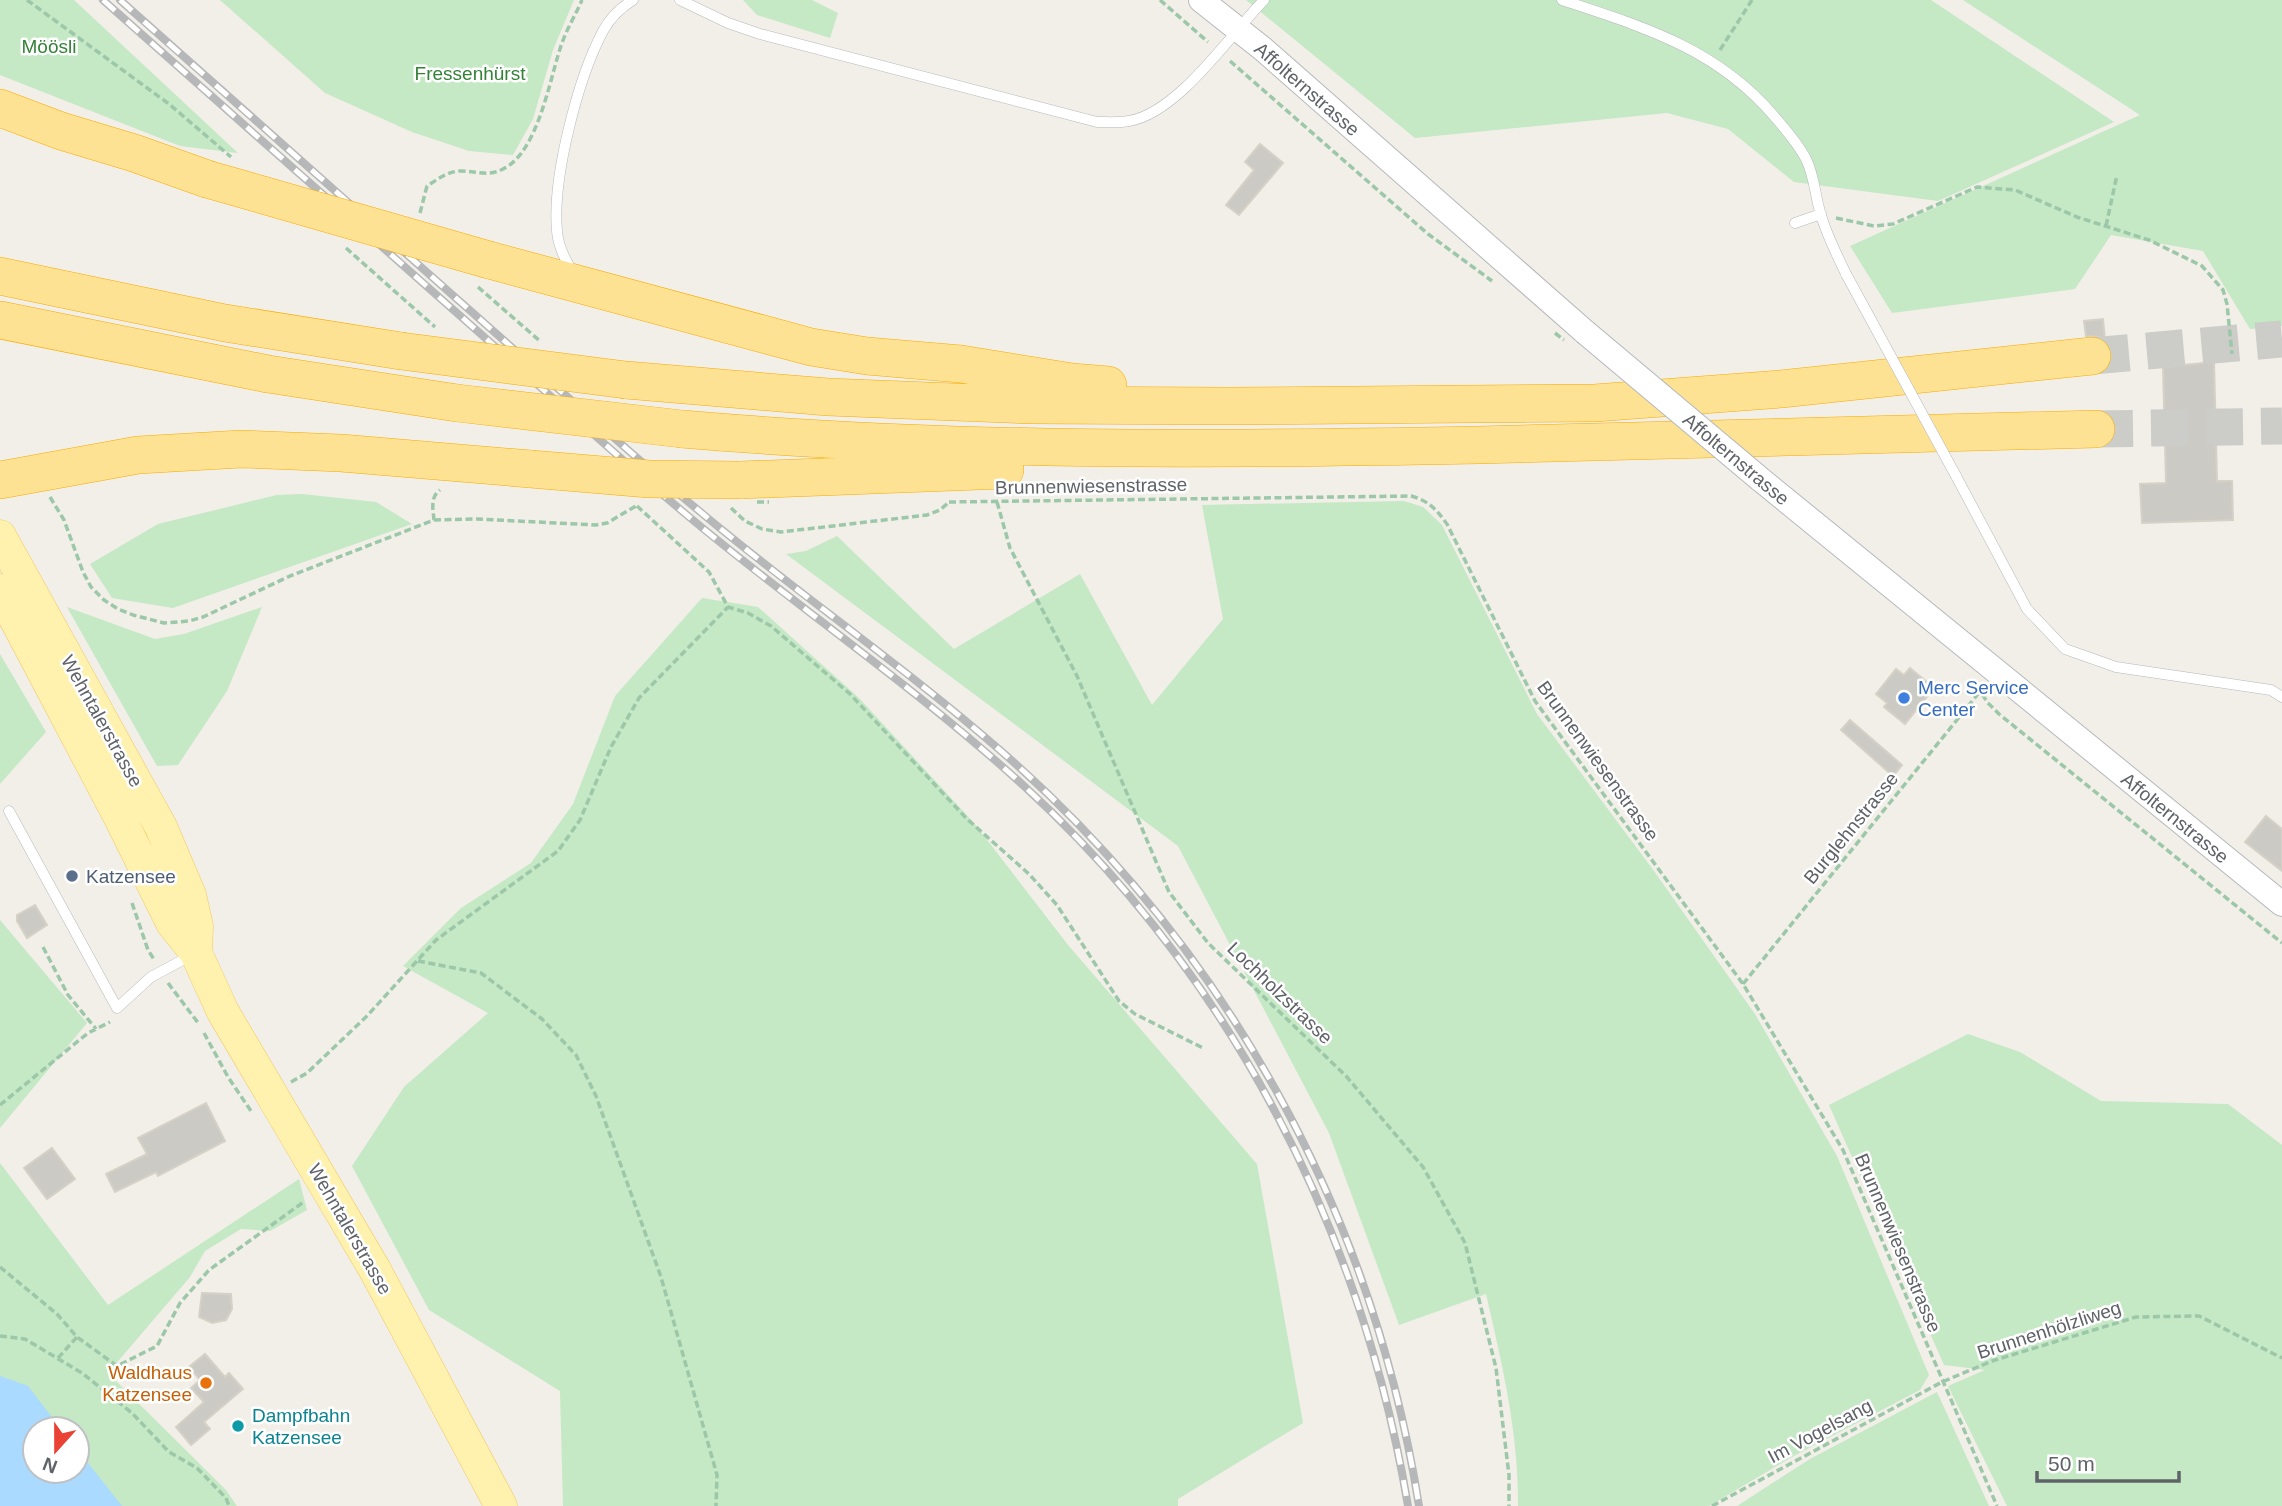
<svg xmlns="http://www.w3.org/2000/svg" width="2282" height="1506" font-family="Helvetica,sans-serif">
	<rect width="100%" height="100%" fill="#f1efe8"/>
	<path fill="#c5e8c5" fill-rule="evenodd" d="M0,0h74l164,153 -58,-7 -180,-71z
		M220,0h354l-21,50 -20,69 -20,36 -44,-4 -57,-19 -87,-39z
		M743,0h69l26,13 -8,25 -73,-23z
		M1246,0h685l183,122 -176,79 -144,-19 -66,-53 -61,-16 -252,25z
		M1963,0h319v326l-32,3 -47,-78 -92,-16 -36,54 -183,24 -42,-67 290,-131z
		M302,494l74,8 36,22 -239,84 -61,-10 -22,-34 68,-40 119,-29z
		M1404,501l19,6 19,18 95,189 117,157 101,143 82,142 92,219 -9,15 -128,67 -83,49h-191c1,-71 -16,-143 -32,-212l-87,31 -70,-192 -151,-287 -392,-292 20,-3 31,-15 117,113 126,-75 72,131 71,-86 -21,-114z
		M702,598l56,9 101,91 115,125 94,122 189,219 46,259 -125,76v7h-615l-3,-115 -131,-81 -77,-144 52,-79 84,-74 -85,-47 58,-58 70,-45 42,-59 42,-108z
		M67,607l88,32 29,-5 78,-27 -35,84 -49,74 -21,1z
		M0,654l46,78 -46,52z
		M0,920l87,103 -87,105z
		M1968,1034l52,18 81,49 127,3 54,41v361h-275l-59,-120 37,-16 -41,-5 -115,-260z
		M0,1163l108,142 191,-126 8,31 -37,21 -29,-2 -36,22 -15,26 -82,96 118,117 11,16h-237zM35,1429h42v42h-42z
		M1937,1392l52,114h-252l73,-47z"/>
	<path fill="#aadaff" d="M0,1376l28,10 33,43h-26v42h42v-22l45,57h-122z"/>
	<path fill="#cccac5" stroke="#d6d1c6" stroke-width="2" d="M1260,144l23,19 -44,52 -13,-10 28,-35 -9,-8z
		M2103,319l2,21 -5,-3 -14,-1 -2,-15z
		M2214,362l3,119h15l1,39 -91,3 -2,-39 26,-1 -3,-116z
		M1910,668l24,20 -29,36 -21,-17 3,-4 -11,-9 20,-25 8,6z
		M1850,720l52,45 -9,11 -52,-46z
		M2266,816l16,13v42l-37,-29z
		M35,905l12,20 -20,13 -10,-17v-6z
		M206,1103l19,38 -67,35 -2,-4 -41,20 -9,-18 41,-20 -9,-16z
		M52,1148l23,31 -28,20 -23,-31z
		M202,1293l29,1 1,15 -6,11 -14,3 -13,-6z
		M205,1354l20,23 4,-4 14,16 -39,33 6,7 -19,16 -15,-18 28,-25 -13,-14 9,-8 -11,-13z"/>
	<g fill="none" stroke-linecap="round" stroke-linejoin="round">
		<path stroke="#ccccc8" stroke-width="37" stroke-dasharray="37 18" stroke-linecap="butt" d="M2092,356l190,-17
			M2096,429l186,-3"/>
		<g stroke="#b5b8bc" stroke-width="11">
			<path id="service" d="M680,0l48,23 32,11 337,88c10,0 22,1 32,-1 49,-8 101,-86 135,-121
				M1562,0c81,27 154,48 212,116 11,13 24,27 32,43 9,18 9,38 15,56 6,21 16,40 25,59
				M1795,223l26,-9
				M572,271c-8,-13 -14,-25 -15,-40 -5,-53 21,-153 46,-200 7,-13 17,-23 30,-31
				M1956,476l71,133 38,40 51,18 155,23 11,7
				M9,811l108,197 34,-31 41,-22"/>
		</g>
		<g stroke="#b5b8bc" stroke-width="26">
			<path id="tertiary" d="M1201,0l62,49 322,283
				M1760,479l522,425"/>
		</g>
		<g stroke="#f2c960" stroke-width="33">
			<path id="primary" d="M0,536l161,291 29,68 7,31 -1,27
				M0,590l118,224 54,109 24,30 27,59 152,258 126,236"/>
		</g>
		<g stroke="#f9ab00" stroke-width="38">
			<path id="motorway" d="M0,108l61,23 73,22 73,26
				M489,260l322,87 56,9 94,8 111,18 36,3
				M0,276l225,47 176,28
				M0,320l268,54 189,29
				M626,380l202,17 202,8 197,1 368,-3 186,-14 311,-33
				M682,429c265,23 530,21 796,16 206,-5 412,-10 618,-16
				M0,480l138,-25 103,-6 100,4 190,16
				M740,480l265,-10"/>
		</g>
		<path stroke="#9cc7a9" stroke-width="3.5" stroke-dasharray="7 3.5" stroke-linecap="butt" d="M27,0l142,104 62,53
			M1160,0l48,42
			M1720,50l32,-50
			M1230,61l198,173 64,47
			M420,213l7,-27c11,-7 21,-15 34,-15 16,0 27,6 42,-2 34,-16 46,-86 57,-120 5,-17 15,-33 22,-49
			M1836,218l38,8 19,-2 84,-37 38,3 62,27 72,23 53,26 21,24 4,14 5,50
			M2106,226l11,-51
			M346,248l89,79
			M478,287l63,55
			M50,497l14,23 19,52 8,15 13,13 14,9 15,6 31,8 25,-2 14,-4 87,-41 144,-56c-1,-11 -4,-23 6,-30
			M949,502l462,-6c18,5 25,13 36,28l88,177 208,283 100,166 154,356
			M997,502l13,46 67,128 92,216 39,51 138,133 77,91 42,76 31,125 13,107v31
			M637,506l72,66 19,35 20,6 23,13 79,68 117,125 62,55 28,31 62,96 16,13 68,34
			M731,508l14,13 17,8 19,3 146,-17 13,-5 9,-8
			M434,520l43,-1 119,6 11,-2 29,-17
			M1977,685l10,17 12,12 283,229
			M132,903l16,47 7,11
			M43,947l25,48 28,34
			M418,961l63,12 61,46 34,36 20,41 65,181 56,198 -1,31
			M168,983l31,41
			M1743,984l239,-295
			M204,1033l24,44 23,34
			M291,1082l16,-9 60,-57 69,-76 122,-89 22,-31 31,-73 28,-49 89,-91
			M0,1105l88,-72 22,-11
			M0,1267l57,47 20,23 40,29 40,-20 23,-43 29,-33 96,-69
			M0,1336l25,3 57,34 50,40 37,39 28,16 29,30 3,8
			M58,1358l19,-21
			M1712,1506l230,-124 50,-21 144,-44 63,-1 83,42"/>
		<use href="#service" stroke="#fff" stroke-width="10"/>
		<use href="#tertiary" stroke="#fff" stroke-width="24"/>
		<use href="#primary" stroke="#fff2af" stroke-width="32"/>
		<use href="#motorway" stroke="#fde293" stroke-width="37"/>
		<g stroke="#b6b7b8" stroke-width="8">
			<path id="rail" d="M103,0c115,102 231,204 346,306 80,70 158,142 239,210 110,92 230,173 336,270 207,190 338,445 384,720
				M120,0c112,100 225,199 337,299 82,72 163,146 247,216 97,81 202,153 297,236 224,195 372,462 418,755"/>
		</g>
		<use href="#rail" stroke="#fff" stroke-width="5" stroke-dasharray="16" stroke-linecap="butt"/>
		<g stroke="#b5b8bc" stroke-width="11" stroke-linecap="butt">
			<path id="service-bridge" d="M1846,274l110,202"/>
		</g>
		<g stroke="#b5b8bc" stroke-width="26" stroke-linecap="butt">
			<path id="tertiary-bridge" d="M1585,332l175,147"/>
		</g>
		<g stroke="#f9ab00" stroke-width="38" stroke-linecap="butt">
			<path id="motorway-bridge" d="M207,179l282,81
				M401,351l225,29
				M457,403l225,26
				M531,469l118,10 91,1"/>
		</g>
		<path stroke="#9cc7a9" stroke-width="3.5" stroke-dasharray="7 3.5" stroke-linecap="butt" d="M1555,333l9,7
			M757,502h12"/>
		<use href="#service-bridge" stroke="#fff" stroke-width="10"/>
		<use href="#tertiary-bridge" stroke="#fff" stroke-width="24"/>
		<use href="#motorway-bridge" stroke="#fde293" stroke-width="37"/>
	</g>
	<circle fill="#3f7fe0" stroke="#fff" stroke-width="2.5" cx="1904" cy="698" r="7"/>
	<circle fill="#5c6f8a" stroke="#fff" stroke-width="2.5" cx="72" cy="876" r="7"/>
	<circle fill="#e8710a" stroke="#fff" stroke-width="2.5" cx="206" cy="1383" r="7"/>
	<circle fill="#0f9aa8" stroke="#fff" stroke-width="2.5" cx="238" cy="1426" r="7"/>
	<g text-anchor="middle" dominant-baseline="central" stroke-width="5" stroke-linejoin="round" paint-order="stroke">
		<g font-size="19" fill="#348238" stroke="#fff">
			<text x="49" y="46">Möösli</text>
			<text x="470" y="73">Fressenhürst</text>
		</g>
		<g font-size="19" fill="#5f6368" stroke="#fff">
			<text transform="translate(1307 89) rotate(41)">Affolternstrasse</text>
			<text transform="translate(1736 459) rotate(40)">Affolternstrasse</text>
			<text transform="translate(1091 486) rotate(-1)">Brunnenwiesenstrasse</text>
			<text transform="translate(102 721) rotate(61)">Wehntalerstrasse</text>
			<text transform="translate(1598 761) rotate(54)">Brunnenwiesenstrasse</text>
			<text transform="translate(2175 818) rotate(39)">Affolternstrasse</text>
			<text transform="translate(1851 828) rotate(-51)">Burglehnstrasse</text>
			<text transform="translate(1280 993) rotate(44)">Lochholzstrasse</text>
			<text transform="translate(350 1229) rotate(60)">Wehntalerstrasse</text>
			<text transform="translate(1898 1243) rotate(67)">Brunnenwiesenstrasse</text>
			<text transform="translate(2049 1330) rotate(-18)">Brunnenhölzliweg</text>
			<text transform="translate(1820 1431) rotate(-28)">Im Vogelsang</text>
		</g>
		<g font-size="19" fill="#366cbe" stroke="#fff" text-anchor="start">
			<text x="1918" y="687">Merc Service<tspan x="1918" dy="22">Center</tspan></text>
		</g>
		<g font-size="19" fill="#4e5e75" stroke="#fff" text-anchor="start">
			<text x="86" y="876">Katzensee</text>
		</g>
		<g font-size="19" fill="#c56008" stroke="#fff" text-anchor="end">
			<text x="192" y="1372">Waldhaus<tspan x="192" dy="22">Katzensee</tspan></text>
		</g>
		<g font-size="19" fill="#0d838f" stroke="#fff" text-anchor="start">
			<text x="252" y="1415">Dampfbahn<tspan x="252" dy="22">Katzensee</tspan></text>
		</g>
	</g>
	<g transform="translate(56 1450) rotate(201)"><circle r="33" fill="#ffffff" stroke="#bfc1c3" stroke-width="2"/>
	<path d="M0-5L12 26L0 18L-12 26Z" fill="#ea4335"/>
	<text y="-10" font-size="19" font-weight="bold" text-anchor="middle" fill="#5f6368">N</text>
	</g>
	<path d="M2037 1471v10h142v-10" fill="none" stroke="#5f6368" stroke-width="3.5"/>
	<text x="2048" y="1471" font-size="21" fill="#5f6368" stroke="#ffffff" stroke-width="5" paint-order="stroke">50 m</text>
</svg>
